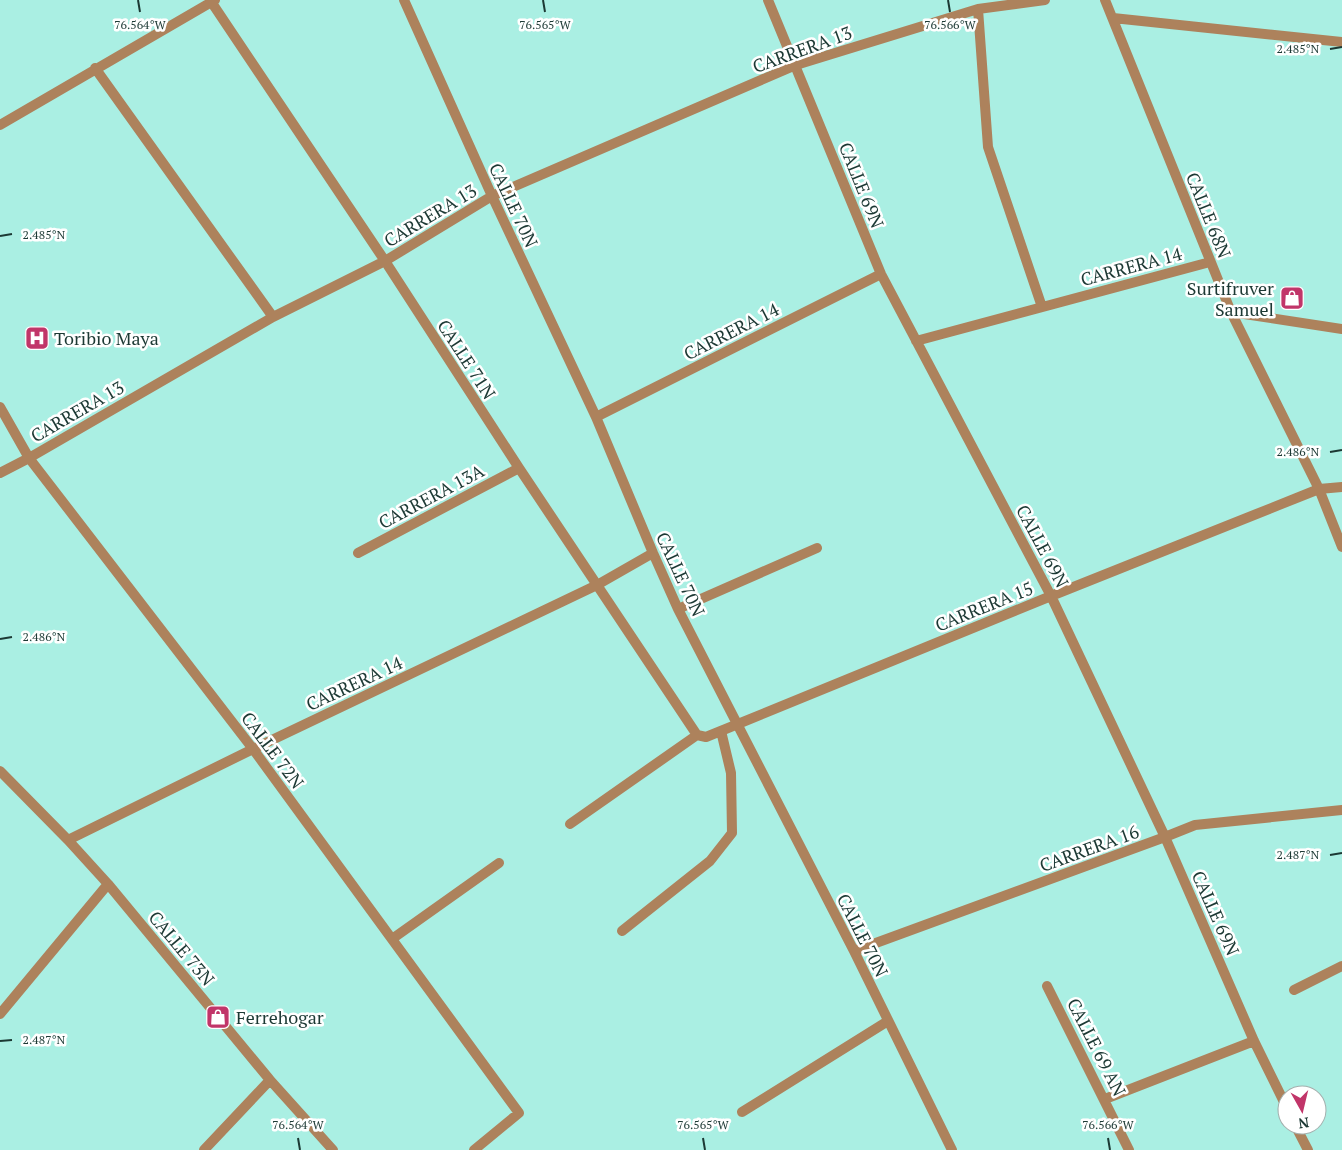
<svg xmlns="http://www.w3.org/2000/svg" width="1342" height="1150" font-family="'PT Serif',serif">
	<rect width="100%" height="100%" fill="#aaefe3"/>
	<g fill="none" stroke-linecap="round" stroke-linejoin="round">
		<path stroke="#ad825c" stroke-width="10" d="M210,0l175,261 134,207 178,267
			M404,0l88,196 104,221 57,136 25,56 176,342 98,199
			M768,0l113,274 170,322 114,241 89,204 33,67
			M1105,0l126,312 88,177 23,58
			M978,9l10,138 54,160
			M1113,18l229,24
			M95,68l178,249
			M0,125l215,-125
			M1231,312l111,17
			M916,341l294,-79
			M0,407l29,51 224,291 266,364 -45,37
			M596,417l285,-143
			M0,473l29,-15 244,-141 112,-56 107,-65 304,-131 182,-56 67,-9
			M358,553l161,-85
			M678,609l139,-61
			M697,735l9,2 345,-141 268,-107 23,-2
			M0,771l68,69 40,44 162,196 63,70
			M570,824l127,-89
			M68,840l185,-91 344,-164 56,-32
			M622,931l88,-70 22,-28 -1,-60 -10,-42
			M392,939l107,-76
			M854,951l311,-114 30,-12 147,-15
			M1047,986l82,164
			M1294,990l48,-24
			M0,1014l108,-130
			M1105,1099l149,-58
			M742,1112l146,-91
			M1295,1125l13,25
			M204,1150l66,-70"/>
	</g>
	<path fill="none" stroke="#1c3934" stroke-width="2" d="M138,0l2,12M543,0l2,12M948,0l2,12M1330,49l12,-2M0,236l12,-2M1330,452l12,-2M0,639l12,-2M1330,855l12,-2M0,1041l12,-1M298,1138l2,12M703,1138l2,12M1108,1138l2,12"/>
	<defs>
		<g id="shop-square" transform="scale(1.25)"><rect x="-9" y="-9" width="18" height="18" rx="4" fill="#c13569" stroke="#fff"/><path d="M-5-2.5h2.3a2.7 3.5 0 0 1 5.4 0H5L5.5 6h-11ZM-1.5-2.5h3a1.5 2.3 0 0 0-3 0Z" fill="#fff"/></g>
		<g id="hospital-square" transform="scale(1.25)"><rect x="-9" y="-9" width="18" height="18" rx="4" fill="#c13569" stroke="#fff"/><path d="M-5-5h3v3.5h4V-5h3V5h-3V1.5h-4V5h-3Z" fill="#fff"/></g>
	</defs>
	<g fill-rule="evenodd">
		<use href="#shop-square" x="1292" y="298"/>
		<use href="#hospital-square" x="37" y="338"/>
		<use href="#shop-square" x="218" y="1017"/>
	</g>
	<g text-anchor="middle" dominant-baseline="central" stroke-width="5" stroke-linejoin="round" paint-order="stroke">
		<g font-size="18" fill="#1c3934" stroke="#fff">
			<text transform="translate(802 49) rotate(-20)">CARRERA 13</text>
			<text transform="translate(862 185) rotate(68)">CALLE 69N</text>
			<text transform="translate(514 205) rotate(65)">CALLE 70N</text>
			<text transform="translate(430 215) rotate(-31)">CARRERA 13</text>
			<text transform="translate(1209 215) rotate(68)">CALLE 68N</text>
			<text transform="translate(1131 266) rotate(-15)">CARRERA 14</text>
			<text transform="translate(731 331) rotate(-27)">CARRERA 14</text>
			<text transform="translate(467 359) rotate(57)">CALLE 71N</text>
			<text transform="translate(77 411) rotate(-30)">CARRERA 13</text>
			<text transform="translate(431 496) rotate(-28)">CARRERA 13A</text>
			<text transform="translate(1043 546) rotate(62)">CALLE 69N</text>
			<text transform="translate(681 574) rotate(65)">CALLE 70N</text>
			<text transform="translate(984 606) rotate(-22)">CARRERA 15</text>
			<text transform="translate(354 683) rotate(-25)">CARRERA 14</text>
			<text transform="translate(273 750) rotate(53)">CALLE 72N</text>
			<text transform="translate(1089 848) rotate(-20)">CARRERA 16</text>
			<text transform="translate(1216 913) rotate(66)">CALLE 69N</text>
			<text transform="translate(863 935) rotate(63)">CALLE 70N</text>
			<text transform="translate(182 948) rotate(50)">CALLE 73N</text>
			<text transform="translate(1097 1047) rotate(63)">CALLE 69 AN</text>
		</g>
		<g font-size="18" fill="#1c3934" stroke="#fff" text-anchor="start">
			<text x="1274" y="288" text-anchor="end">Surtifruver<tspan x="1274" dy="21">Samuel</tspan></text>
			<text x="54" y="338">Toribio Maya</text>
			<text x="236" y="1017">Ferrehogar</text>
		</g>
	</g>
	<g font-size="12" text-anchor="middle" fill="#1c3934" stroke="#fff" stroke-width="5" stroke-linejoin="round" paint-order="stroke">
		<text x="140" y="29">76.564°W</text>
		<text x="545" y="29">76.565°W</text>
		<text x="950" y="29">76.566°W</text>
		<text x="1298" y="53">2.485°N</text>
		<text x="44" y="239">2.485°N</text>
		<text x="1298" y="456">2.486°N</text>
		<text x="44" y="641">2.486°N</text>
		<text x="1298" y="859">2.487°N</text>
		<text x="44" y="1044">2.487°N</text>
		<text x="298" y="1129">76.564°W</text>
		<text x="703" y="1129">76.565°W</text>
		<text x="1108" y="1129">76.566°W</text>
	</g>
	<g transform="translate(1302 1110) rotate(172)"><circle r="24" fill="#ffffff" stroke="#a4b0ae"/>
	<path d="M0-4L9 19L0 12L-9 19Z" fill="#c13569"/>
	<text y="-8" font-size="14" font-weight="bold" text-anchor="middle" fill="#1c3934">N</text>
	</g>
</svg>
